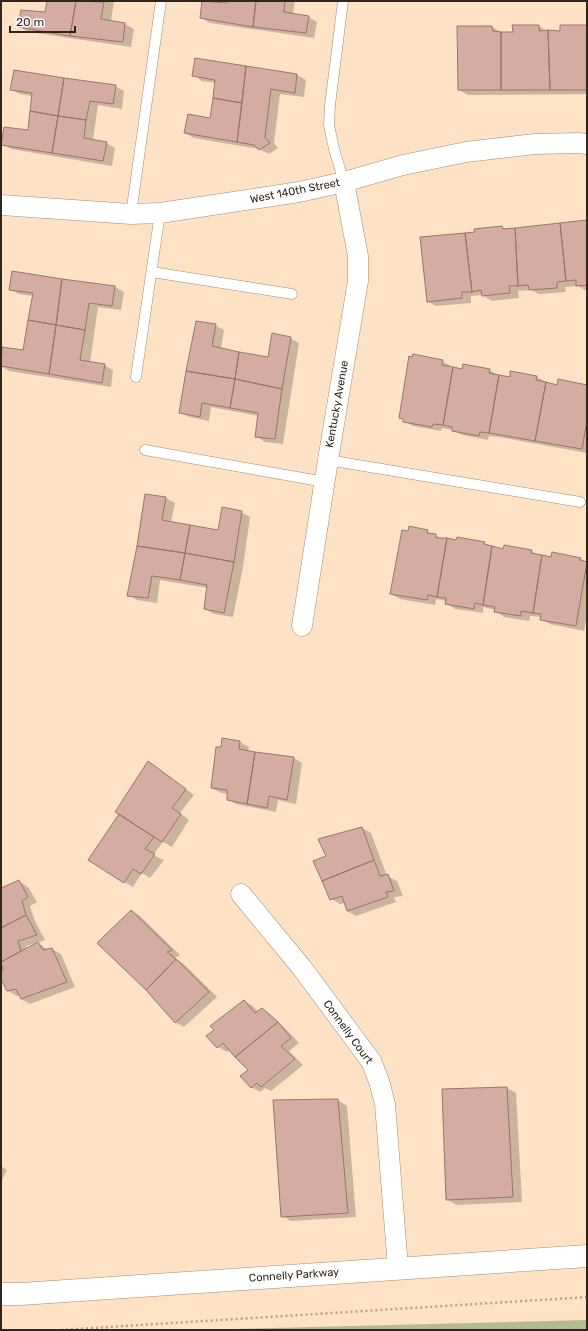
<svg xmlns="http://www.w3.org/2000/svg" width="588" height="1331" font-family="Rubik,sans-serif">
	<rect width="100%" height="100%" fill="#fee2c6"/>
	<path fill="#b1bd8d" d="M587,1320v10h-360l8,-1z"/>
	<path fill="#0003" d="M48,1h66l-3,20 14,3 9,5 -3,18 -103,-15 -8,-5 25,-14z
		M203,1l25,3 1,-3h66l-2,13 15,3 9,5 -3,16 -104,-15 -9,-5z
		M539,26l9,6h13l26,-6v68l-119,1 -9,-5 33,-63 9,5 14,1z
		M193,75h104l9,5 -2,17 -24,-3 -6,49 4,5 -9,6 -10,-5 -65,-11 -9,-5 26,-14 5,-36 -14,-2z
		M115,86l9,5 -2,18 -24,-4 -5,35 13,3 9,5 -3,18 -101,-17 -9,-5 27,-13 3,-35 -12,-2 -9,-5z
		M587,221v70l-10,-5 -12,1 1,5 -27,2 -8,-4 -13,1 1,7 -27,3 -10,-6 -11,1v7l-35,3 -9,-5 49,-68 26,-6 5,3z
		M115,287l9,5 -3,18 -23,-3 -8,56 14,2 9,5 -2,17 -102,-16 -8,-5 2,-18 21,3 9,-55 -14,-2 -9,-5z
		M215,325l9,5 -3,19 48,9 21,-20 9,5 -16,101 -18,-2 -9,-6 3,-20 -48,-9 -2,14 -20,-4 -9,-5z
		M442,361l9,5v2l12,2h26l9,5 13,3v-6l26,5 9,5 11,4h30v67l-88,-16 -10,-1 -1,4 -26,-5 -9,-5 -11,-2 -1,3 -28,-5 -9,-5z
		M166,498l9,5 -4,19 48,9 22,-19 9,5 -7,50 -10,50 -19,-3 -9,-5 3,-21 -48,-8 -3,23 -20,-3 -8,-5z
		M427,531l16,8 41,4 9,4 11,3 27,1 9,5 12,2v-5l29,6 6,3v53l-3,16 -34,-7 -9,-5 1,-2 -12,-1 -1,5 -25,-4 -8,-6v-1l-13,-3v6l-28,-4 -9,-6 1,-2 -11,-2 -1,6 -35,-6 -9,-5z
		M240,742l9,5 -1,5 46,6 8,5 -6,41 -18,-4 -2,12 -40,-8 -8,-5v-5l-7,-1 -9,-5 10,-40z
		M157,768l37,27 -14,18 9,7 -17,27 -9,-5 -10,13 11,5 -14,18 -8,-5 -9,14 -9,-5z
		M362,828l9,5 16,43 10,5 6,15 -9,1 2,5 -40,14 -9,-5 -2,-8 -5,1 -9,-5 -3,-42z
		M19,881l9,6 9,15 -7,4 5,15 10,19 -19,6 1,3 11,-6 10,7 4,-1 9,5 14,33 -45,17 -9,-5 -1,-4 -3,1 -9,-5 -7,-14v-5l3,-2 -3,-6v-75z
		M132,911l8,5 40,39 -5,3 10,7 32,32 -33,30 -9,-5z
		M244,1001l9,5 5,6 4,-3 9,6 15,14 13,14 -10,8 14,14 -32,26 -6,-3 -5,4 -9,-5 -1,-17 -20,-21 -3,3 -9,-5 -3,-17z
		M507,1088l9,5 6,109 -66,3 -9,-6 -4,-109z
		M338,1100l9,6 9,111 -65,4 -9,-5z
		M1,1166l6,4 -6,12z"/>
	<path fill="#d4aca4" stroke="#99756d" d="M47,1h29l-6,35 -52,-9 3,-17 24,2z
		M76,1l28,1 -3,17 24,4 -2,19 -53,-6z
		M202,1l25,2 1,-2h28l-3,26 -53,-9z
		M256,1h29l-1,11 25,4 -3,17 -53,-6z
		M512,25h27v6l9,-1 2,60h-49v-58h12z
		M560,25h27v65h-37l-2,-60 12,1z
		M457,26h35l1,5 8,1v58h-43z
		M195,58l51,8 -4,37 -29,-5 2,-18 -23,-4z
		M246,66l51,8 -2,19 -24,-4 -6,48 5,6 -11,7 -5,-5 -17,-3z
		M14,70l50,8 -6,38 -28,-5 2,-18 -22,-3z
		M64,78l52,7 -3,19 -23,-3 -4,19 -28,-4z
		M213,98l29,5 -5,39 -53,-9 4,-19 22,4z
		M30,111l28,5 -6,37 -51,-8 3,-18 24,3z
		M58,116l28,4 -2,18 23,4 -4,19 -51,-8z
		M587,220v65l-11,1v-6l-10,1 -6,-58z
		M560,223l6,58 -9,1v6l-28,2 -1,-5 -10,1 -3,-58z
		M502,226l1,3 12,-1 3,58h-9l1,7 -28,3 -1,-6 -9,2 -7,-59 10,-1 -1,-3z
		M465,233l7,59h-10v6l-35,4 -7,-65z
		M12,271l50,8 -6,46 -28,-5 5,-27 -24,-3z
		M62,279l53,7 -3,20 -23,-3 -4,27 -29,-5z
		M28,320l28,5 -7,49 -48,-8 1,-19 21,3z
		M196,321l20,3 -4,22 27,6 -4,27 -49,-8z
		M56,325l29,5 -5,30 25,4 -3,19 -53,-9z
		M272,333l19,4 -9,52 -47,-10 4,-27 29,5z
		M413,354l30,6 -1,5 11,2 -10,58 -10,-1 -1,3 -29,-5v-3l-4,-1 10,-62 3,1z
		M463,364l27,5 -1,4 10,2 -10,58 -9,-1 -1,4 -27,-5v-4l-9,-2 10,-58 9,2z
		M186,371l49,8 -5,29 -28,-5 -2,14 -21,-4z
		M510,371l27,5 -1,4 10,2 -11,59 -46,-8 10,-58 11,2z
		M235,379l47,10 -7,50 -20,-2 3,-24 -28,-5z
		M558,379l29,6v35l-5,29 -47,-8 11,-59 11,3z
		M145,494l21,3 -4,23 28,5 -5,28 -48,-7z
		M222,507l20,4 -8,51 -49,-9 5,-28 28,5z
		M409,526l19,4 -1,3 9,1v4h11l-10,59 -9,-2 -1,5 -37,-6 12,-64 6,1z
		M457,537l28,5 -1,2 8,2 -9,59 -8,-2 -1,6 -29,-5 1,-6 -9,-1 10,-59 9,2z
		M504,545l28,5 -1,3 11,2 -9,58 -12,-2v5l-27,-4 1,-5 -12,-2 9,-59 11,3z
		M137,546l48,7 -5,27 -28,-4 -4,22 -21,-2z
		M552,552l29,6 -1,2 7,2 -11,64 -36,-6 1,-6 -8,-1 9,-58 9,2z
		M185,553l49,9 -10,51 -20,-4 3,-24 -27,-5z
		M222,738l18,3 -1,8 16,3 -8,52 -20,-4v-10l-16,-2 5,-41h5z
		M255,752l39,5 -7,43 -18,-4 -2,12 -20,-4z
		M148,761l38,28 -14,19 9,6 -19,28 -47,-30z
		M119,814l35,23 -9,12 10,5 -14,20 -8,-5 -9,14 -36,-23z
		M362,827l12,33 -52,21 -9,-20 13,-5 -8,-17z
		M374,860l6,16 8,-2 6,17 -8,1 2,5 -41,14 -5,-15 -12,4 -8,-19z
		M19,880l9,17 -6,4 4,14 -25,13v-40z
		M131,910l41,40 -5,2 9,7 -30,31 -49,-47z
		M26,915l11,20 -19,6 3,10 -20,11v-34z
		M38,942l5,8 9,-2 15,34 -46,17 -5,-10 -9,2 -6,-12v-8l2,-1 -2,-8z
		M176,959l33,33 -34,31 -29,-33z
		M244,1000l11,13 7,-5 16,14 -43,35 -12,-14 -6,5 -11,-12 8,-6 -4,-4z
		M278,1022l13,16 -10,8 14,13 -34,28 -4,-4 -6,5 -11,-12 8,-6 -13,-13z
		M507,1087l6,110 -67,3 -4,-111z
		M338,1099l10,114 -67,4 -8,-117z"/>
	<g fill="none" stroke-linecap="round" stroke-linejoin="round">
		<g stroke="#a48a70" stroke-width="11">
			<path id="lane" d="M343,1l-13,104 -1,20 5,24 10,33
				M131,214l30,-213
				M152,272l140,22
				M136,377l24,-164
				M145,450l180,32
				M328,460l252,42"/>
		</g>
		<g stroke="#a48a70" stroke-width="21">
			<path id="street" d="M1,205l130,9 29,-1 139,-21 45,-10 59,-17 63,-13 69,-8 43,-1 9,1
				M302,626l26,-166 30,-179v-25l-14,-74
				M241,894l61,74 69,93 8,20 6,23 13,164"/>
		</g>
		<g stroke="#a48a70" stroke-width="23">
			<path id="secondary" d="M1,1294h20l566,-38"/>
		</g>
		<path stroke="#b7a18b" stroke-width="2.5" stroke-dasharray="2 3" stroke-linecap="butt" d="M61,1330l526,-33"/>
		<use href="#lane" stroke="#fff" stroke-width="10"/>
		<use href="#street" stroke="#fff" stroke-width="20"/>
		<use href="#secondary" stroke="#fff" stroke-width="22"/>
	</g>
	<g text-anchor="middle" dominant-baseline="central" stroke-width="4" stroke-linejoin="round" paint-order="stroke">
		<g font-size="11" fill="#31261c" stroke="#fff">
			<text transform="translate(295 191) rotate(-11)">West 140th Street</text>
			<text transform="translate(337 404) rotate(-80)">Kentucky Avenue</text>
			<text transform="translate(348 1032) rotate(54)">Connelly Court</text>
			<text transform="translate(294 1275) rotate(-4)">Connelly Parkway</text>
		</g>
	</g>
	<rect width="588" height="1331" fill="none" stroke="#31261c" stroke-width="4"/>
	<path d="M10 26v6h65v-6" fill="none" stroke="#31261c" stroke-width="2"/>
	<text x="16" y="26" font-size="12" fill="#31261c" stroke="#ffffff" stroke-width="3" paint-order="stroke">20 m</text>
</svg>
